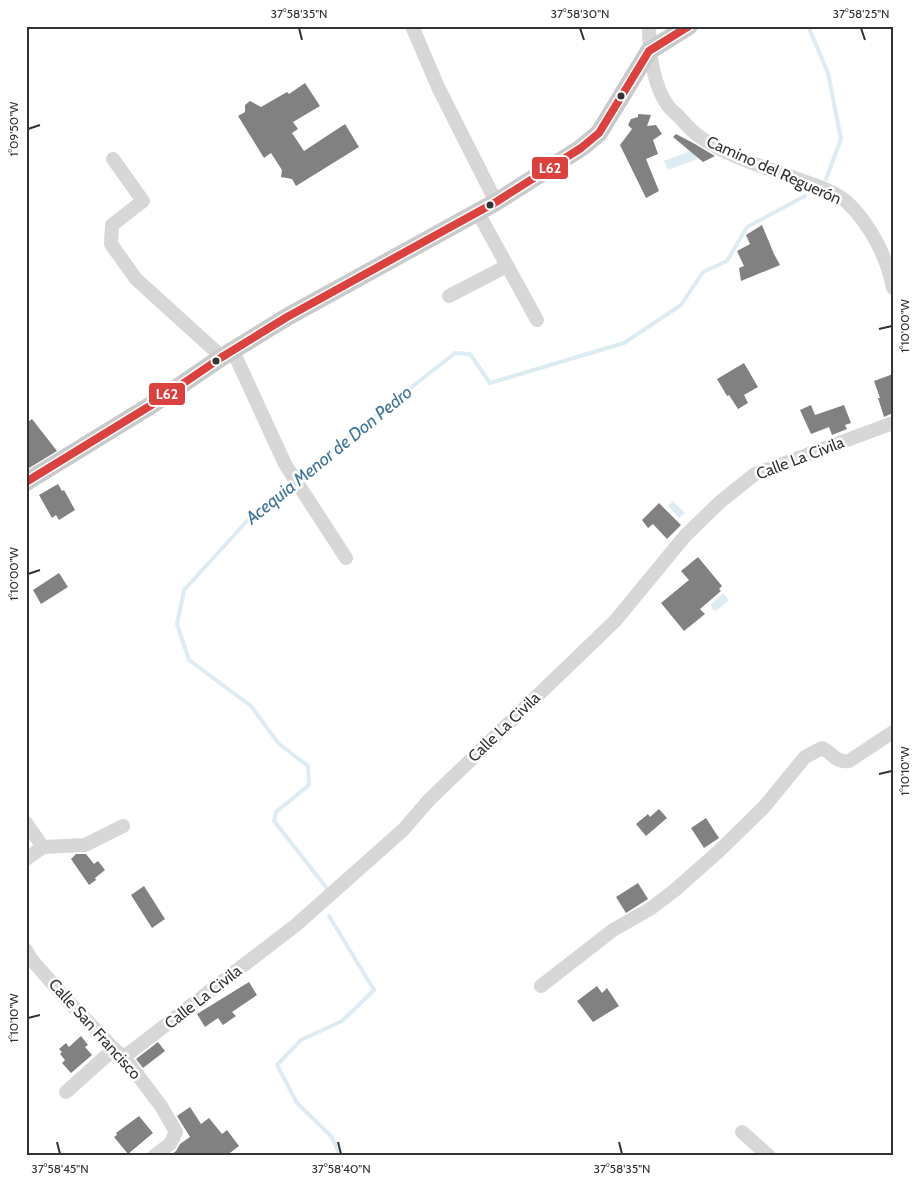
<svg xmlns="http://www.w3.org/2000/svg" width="919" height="1182" font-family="Cabin,sans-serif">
	<rect width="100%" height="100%" fill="#fff"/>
	<path fill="#ddebf3" d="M693,150l4,9 -29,11 -4,-9z
		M673,501l12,12 -6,5 -11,-12z
		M723,593l6,7 -13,11 -4,-2 -1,-5z"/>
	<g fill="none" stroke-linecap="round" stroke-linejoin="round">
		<path stroke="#ddebf3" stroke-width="4" d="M808,26l20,47 13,66 -15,40
			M298,477l157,-124 15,1 20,29 134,-40 57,-38 22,-33 24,-11 20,-34 58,-31
			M293,482l-36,28 -73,80 -7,34 12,36 62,46 28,38 29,22 1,19 -33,27 -2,9 55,70
			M329,916l45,74 -32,31 -41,19 -24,25 20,38 35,34 8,19"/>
	</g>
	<path fill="#818181" d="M305,83l15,23 -27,16 5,7 -6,4 12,18 41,-27 14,23 -63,39 -4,-7 -11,-2 1,-7 -11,-17 -7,5 -26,-42 7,-4v-7l5,-4 11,6 26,-15 2,2z
		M638,114l13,1 -4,11 9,-1 6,9 -9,6 5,14 -12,5 13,32 -13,7 -26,-53 12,-16 -4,-4 3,-6 7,-2z
		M676,134l19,10 20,12 -12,6 -30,-25z
		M762,225l12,29 6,11 -39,16 -2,-13 5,-2 -7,-15 13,-7 -4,-9z
		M744,363l14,24 -14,8 4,8 -10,6 -9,-14 -2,1 -10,-17z
		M893,374v39l-9,4 -6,-19h2l-6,-17z
		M811,405l4,10 29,-10 7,18 -6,2 2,4 -15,6 -3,-8 -18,7 -11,-24z
		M32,419l25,32 -28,17 -3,-5v-40z
		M58,484l4,7 2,-1 11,20 -16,10 -3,-5 -4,3 -13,-23z
		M659,503l22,22 -14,14 -14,-15 -5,4 -6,-8z
		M698,557l24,29 -3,3 2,2 -21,18 5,5 -21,17 -23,-28 28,-23 -8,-9z
		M59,573l9,14 -27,17 -8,-14z
		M659,809l8,9 -21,18 -10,-12 12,-10 2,3z
		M706,818l13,20 -15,10 -13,-20z
		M76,854h10l8,10 4,-3 7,9 -10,8 1,2 -7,5 -18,-26z
		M638,883l10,16 -22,14 -10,-16z
		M144,886l21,33 -13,9 -21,-33z
		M249,982l8,13 -25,17 4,4 -13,9 -5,-7 -13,9 -8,-13z
		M597,986l5,7 5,-5 12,18 -26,16 -16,-21z
		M81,1036l7,9 -3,2 7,8 -21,18 -9,-10 3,-3 -5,-6 2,-2 -3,-3 7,-6 3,4z
		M158,1042l7,9 -22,17 -7,-9z
		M190,1107l11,17 8,-6 13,16 5,-4 12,16 -13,10h-57l7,-5 4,-7 10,-7 -13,-21z
		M139,1116l14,17 -25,21 -14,-17 3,-2 -1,-2z"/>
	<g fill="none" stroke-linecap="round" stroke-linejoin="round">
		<path stroke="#d7d7d7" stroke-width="14" d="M412,26l26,61 58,115
			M649,26c0,27 4,58 19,80 4,5 10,9 14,14 4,4 8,9 13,13 25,21 66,33 97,44 16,6 42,13 55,25 23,22 40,55 46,86
			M113,159l30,42 -31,24 -1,19 25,35 86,78
			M476,214l6,6 55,100
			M449,296l58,-30
			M233,351l52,113 61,94
			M26,823l17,24
			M26,859l17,-12 42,-2 38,-19
			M26,950l5,9 35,40 48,50 10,8 37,49 15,26 -6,12 -16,12
			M541,986l72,-56 37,-21 25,-19 43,-38 46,-45 41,-50 17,-9c10,4 13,15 27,13l44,-29
			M124,1057l172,-132 107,-95 26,-30 186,-179 70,-85 35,-34 35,-28 138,-51
			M66,1092l48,-43
			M742,1132l27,24"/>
		<path stroke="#cacaca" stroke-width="18" d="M26,482l127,-78 69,-47 65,-40 209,-115 85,-54 18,-15 50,-82 40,-25"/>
		<g stroke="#fff" stroke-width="11">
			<path id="bus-1" d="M26,482l127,-78 69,-47 65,-40 209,-115 85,-54 18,-15 50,-82 40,-25"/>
		</g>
		<use href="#bus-1" stroke="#da4240" stroke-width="8"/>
	</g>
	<path fill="none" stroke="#333" stroke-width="2" d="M299,28l3,12M580,28l4,12M861,28l4,12M28,129l12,-4M879,329l13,-3M28,574l12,-4M879,774l13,-3M28,1018l12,-3M57,1142l3,12M338,1142l3,12M619,1142l3,12"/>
	<g fill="#333" stroke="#fff" stroke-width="2">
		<circle cx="621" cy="96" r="4.5"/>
		<circle cx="490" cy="205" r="4.5"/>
		<circle cx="216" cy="361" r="4.5"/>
	</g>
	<g text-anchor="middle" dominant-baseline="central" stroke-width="5" stroke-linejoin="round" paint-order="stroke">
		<g font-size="16" fill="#333" stroke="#fff">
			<text transform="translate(774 170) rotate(24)">Camino del Reguerón</text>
			<text transform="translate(800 458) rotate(-21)">Calle La Civila</text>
			<text transform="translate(504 727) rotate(-44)">Calle La Civila</text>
			<text transform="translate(203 997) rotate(-38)">Calle La Civila</text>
			<text transform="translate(95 1029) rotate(48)">Calle San Francisco</text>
		</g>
		<g font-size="18" font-style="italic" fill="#3f7597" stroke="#fff">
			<text transform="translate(329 455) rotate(-39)">Acequia Menor de Don Pedro</text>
		</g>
	</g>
	<g stroke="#fff" stroke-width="2">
		<rect x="531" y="156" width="38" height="24" rx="5" fill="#da4240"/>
		<rect x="148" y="382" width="38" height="24" rx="5" fill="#da4240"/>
	</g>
	<g font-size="14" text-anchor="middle" font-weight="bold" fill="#fff">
		<text x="550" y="173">L62</text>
		<text x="167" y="399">L62</text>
	</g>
	<rect width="919" height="1182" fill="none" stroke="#ffffff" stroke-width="55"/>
	<rect x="28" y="28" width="864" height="1126" fill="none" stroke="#333" stroke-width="2"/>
	<g font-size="12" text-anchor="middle" fill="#333">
		<text x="299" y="18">37°58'35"N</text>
		<text x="580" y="18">37°58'30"N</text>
		<text x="861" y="18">37°58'25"N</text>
		<text transform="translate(14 129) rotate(-90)" y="4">1°09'50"W</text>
		<text transform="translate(905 326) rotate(-90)" y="4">1°10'00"W</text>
		<text transform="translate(14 574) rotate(-90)" y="4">1°10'00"W</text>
		<text transform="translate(905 771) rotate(-90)" y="4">1°10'10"W</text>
		<text transform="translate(14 1018) rotate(-90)" y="4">1°10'10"W</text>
		<text x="60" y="1173">37°58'45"N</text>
		<text x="341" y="1173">37°58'40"N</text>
		<text x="622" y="1173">37°58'35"N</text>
	</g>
</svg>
